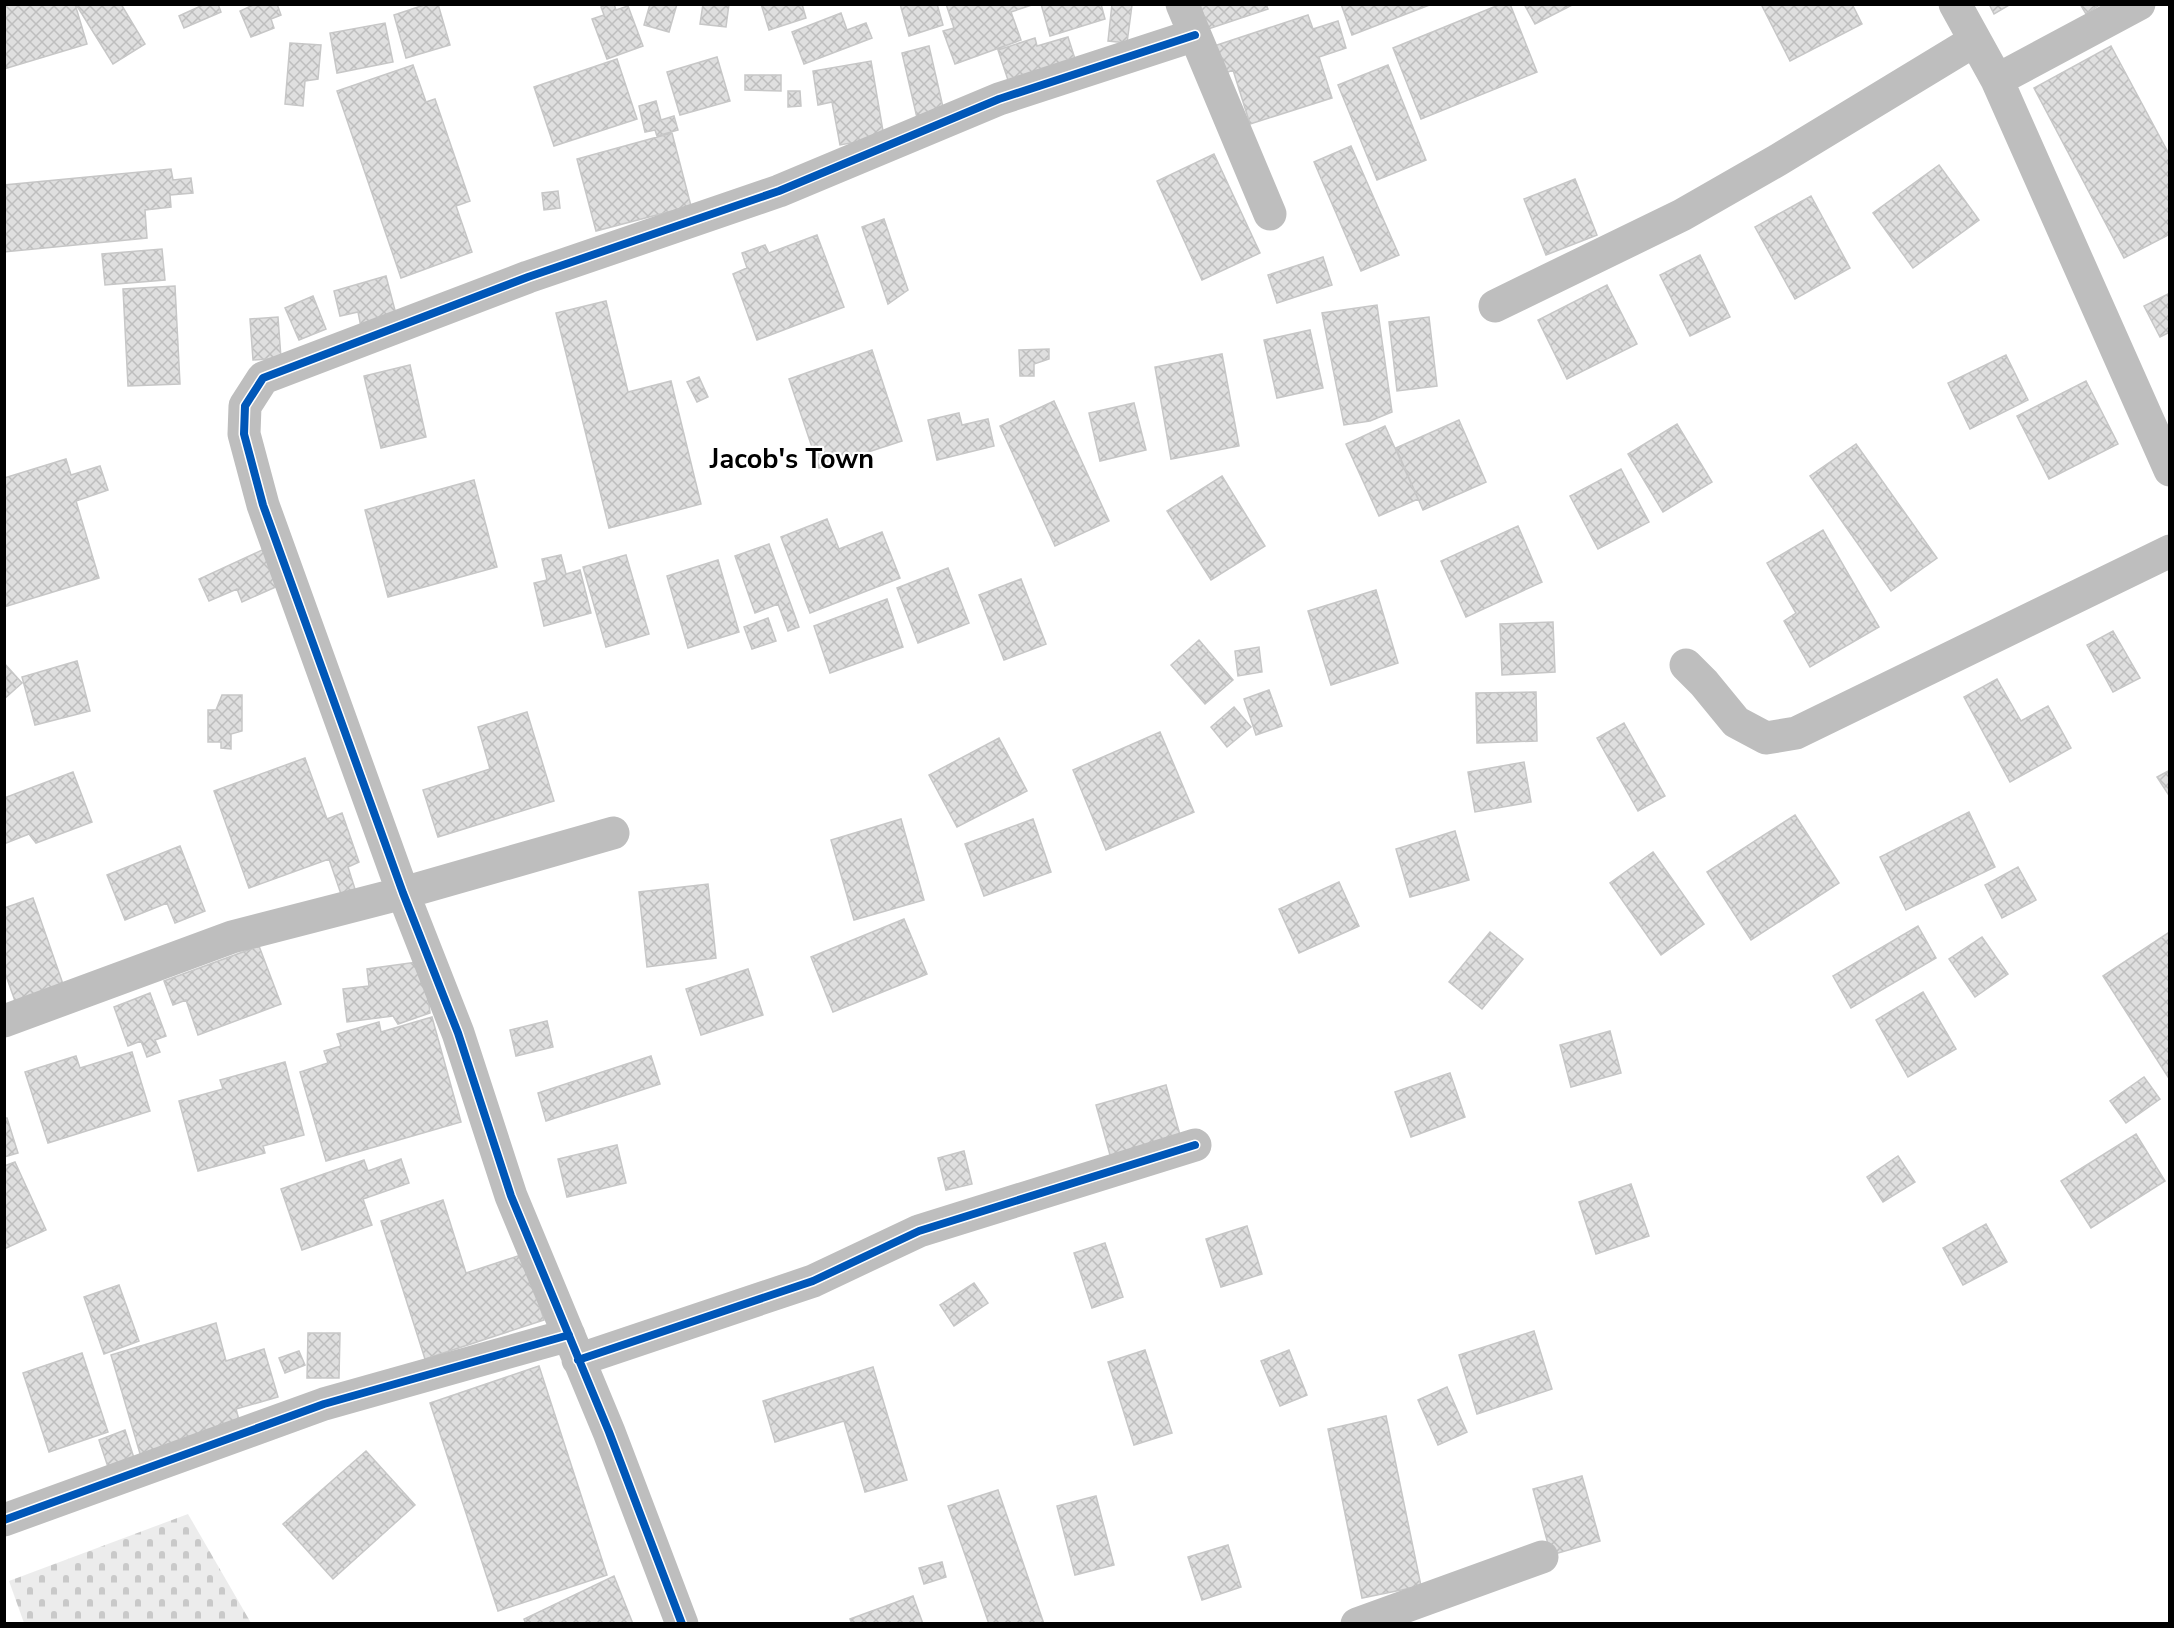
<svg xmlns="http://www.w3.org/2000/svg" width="2174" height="1628" font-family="'Nunito Sans',sans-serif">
	<defs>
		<pattern id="cemetery-stones" width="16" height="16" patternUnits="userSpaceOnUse" patternTransform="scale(1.5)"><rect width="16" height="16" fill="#ececec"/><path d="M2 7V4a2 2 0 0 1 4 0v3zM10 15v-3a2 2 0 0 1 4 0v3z" fill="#c9c9c9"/></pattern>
		<pattern id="building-cross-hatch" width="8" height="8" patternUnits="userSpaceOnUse" patternTransform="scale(1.5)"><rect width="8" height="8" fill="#dfdfdf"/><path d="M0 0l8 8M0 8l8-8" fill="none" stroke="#bebebe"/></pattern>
	</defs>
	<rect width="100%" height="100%" fill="#fff"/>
	<path fill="url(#cemetery-stones)" d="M188,1514l63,109h-227l-15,-42z"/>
	<path fill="url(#building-cross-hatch)" stroke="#c7c7c7" stroke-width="1.5" d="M4,4h71l12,40 -83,25z
		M79,4h42l24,40 -32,20 -36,-58z
		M205,4h13l3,8 -37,16 -5,-12z
		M255,4h22l4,11 -10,4 3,9 -23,9 -11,-26z
		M427,4h11l12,41 -44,13 -12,-43z
		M608,4h6l2,6 12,-4 15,40 -36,13 -15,-40 12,-4 -3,-8z
		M650,4h27l-8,28 -25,-7z
		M703,4h26l-3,23 -26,-3z
		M761,4h41l4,14 -37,12z
		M900,4h37l6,21 -34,11z
		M946,4h86v1l-21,7 10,28 -66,24 -12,-33 11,-3z
		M1041,4h60l4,15 -55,17z
		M1112,4l20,1 -5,38 -19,-2z
		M1200,4h66l2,5 -60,20z
		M1341,4h91l-80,31z
		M1501,4h9l27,68 -116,47 -28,-71z
		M1524,4h50l-39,20z
		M1761,4h91l10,20 -72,37z
		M1989,4h22l-17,10z
		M2080,4h21l-15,10z
		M841,13l6,17 19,-7 6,15 -68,26 -12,-32z
		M1308,15l5,14 25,-8 8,27 -27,9 13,41 -82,26 -17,-54 -10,4 -9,-28z
		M385,23l8,39 -56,11 -7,-40z
		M1068,37l9,28 -67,21 -12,-36 37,-12 2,8z
		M290,43l31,2 -3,34 -13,2 -2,25 -18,-2z
		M929,46l16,70 -27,6 -16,-69z
		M2111,46l59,110v78l-46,24 -90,-170z
		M717,57l13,44 -50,14 -13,-43z
		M617,59l20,60 -83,27 -20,-59z
		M871,61l13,76 -44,8 -8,-43 -14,3 -5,-34z
		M413,65l13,37 9,-3 35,102 -14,5 16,46 -71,26 -64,-187z
		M1388,65l38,95 -49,20 -39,-95z
		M745,75h36v16l-36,-1z
		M788,91h12l1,15 -13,1z
		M656,101l5,19 13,-4 4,14 -21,6 -2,-6 -10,2 -6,-26z
		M672,133l19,73 -95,25 -19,-72z
		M1351,146l48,109 -38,16 -47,-109z
		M1214,154l46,99 -58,27 -45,-99z
		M1939,165l40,55 -66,48 -40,-55z
		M171,169l2,11 18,-2 2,15 -23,2 1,12 -26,3 2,28 -143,14v-67z
		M1575,179l22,56 -51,20 -22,-56z
		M558,191l2,17 -16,2 -2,-17z
		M1811,196l39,72 -55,31 -40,-72z
		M884,219l24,71 -20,14 -26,-77z
		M817,235l27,72 -87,33 -24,-66 14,-6 -5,-15 23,-8 4,8z
		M162,249l3,31 -60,5 -3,-31z
		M1700,255l30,62 -40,19 -30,-61z
		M1323,257l9,28 -55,18 -9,-28z
		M386,276l11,42 -36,9 -3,-15 -18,4 -6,-25z
		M1607,285l30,59 -70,35 -29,-59z
		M175,286l5,98 -52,2 -5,-97z
		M2170,293v39l-10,5 -16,-31z
		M313,296l13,33 -27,11 -14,-32z
		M606,301l22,91 43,-11 30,123 -92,24 -53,-215z
		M1377,305l15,107 -22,9 -26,4 -22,-112z
		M278,317l3,41 -28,2 -3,-41z
		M1429,317l8,69 -40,5 -8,-69z
		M1310,330l13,58 -46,10 -13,-58z
		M1049,349v10l-15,5v12h-14l-1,-26z
		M872,350l30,91 -83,27 -30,-89z
		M1222,354l17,92 -68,13 -16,-92z
		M2006,355l22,45 -58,29 -22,-46z
		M410,365l16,72 -45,11 -17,-72z
		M699,377l9,20 -11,5 -10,-20z
		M2086,381l32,63 -69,35 -32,-63z
		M1054,401l55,120 -54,25 -55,-120z
		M1134,403l12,47 -46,11 -11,-48z
		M959,413l3,12 26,-6 6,27 -57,14 -9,-40z
		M1459,420l27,62 -63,28 -27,-62z
		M1677,424l35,58 -49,30 -35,-58z
		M1385,426l33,73 -39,17 -33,-72z
		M1856,444l81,114 -46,33 -81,-115z
		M66,459l5,16 29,-9 8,24 -32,11 23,77 -95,29v-129z
		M1621,469l28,53 -51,27 -28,-53z
		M1222,476l43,70 -54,34 -44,-69z
		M474,480l23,87 -109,30 -23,-87z
		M827,519l12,30 43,-17 18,46 -90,35 -29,-76z
		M1518,526l24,56 -76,35 -25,-56z
		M1823,530l56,97 -69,40 -26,-46 12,-8 -29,-50z
		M769,544l30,83 -11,4 -10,-27 -23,9 -20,-57z
		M273,545l16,36 -47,21 -5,-13 -28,12 -10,-22z
		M561,555l5,19 14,-4 11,43 -47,13 -10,-43 13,-3 -5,-21z
		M626,555l23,79 -43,13 -23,-80z
		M718,560l21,72 -51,16 -21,-72z
		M948,568l21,55 -51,20 -21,-55z
		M1021,579l25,65 -42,16 -25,-65z
		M1376,590l22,73 -67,22 -23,-74z
		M887,599l16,48 -73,26 -16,-47z
		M768,618l8,23 -24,8 -8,-22z
		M1553,622l2,50 -53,3 -2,-51z
		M2113,631l27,47 -27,14 -26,-47z
		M1199,640l34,40 -28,24 -34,-39z
		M1259,647l3,25 -24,4 -3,-25z
		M77,661l13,50 -55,14 -13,-48z
		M4,663l18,20 -18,16z
		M1997,679l24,42 27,-15 23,42 -61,34 -46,-85z
		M1269,690l13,36 -26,9 -12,-36z
		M1536,692l1,49 -60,2 -1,-50z
		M222,695h20v36l-11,3v15l-10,-1v-6h-13v-32h8z
		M1234,707l17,20 -24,20 -16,-20z
		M527,712l27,89 -116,36 -15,-47 67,-21 -12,-42z
		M1624,723l41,73 -27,15 -41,-73z
		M1160,732l34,80 -88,38 -33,-80z
		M999,738l28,53 -70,36 -28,-52z
		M305,758l22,61 15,-6 17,49 -11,5 7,22 -14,5 -12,-35 -80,29 -35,-97z
		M1524,762l7,40 -56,10 -7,-40z
		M2170,770v27l-13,-20z
		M73,772l19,50 -56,21 -7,-9 -25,10v-46z
		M1969,812l26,55 -89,43 -26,-53z
		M1795,815l44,68 -88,57 -44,-68z
		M901,819l23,81 -70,20 -23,-80z
		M1033,819l18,53 -67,24 -19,-52z
		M1455,831l14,49 -59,17 -14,-48z
		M180,846l25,65 -30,12 -8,-20 -42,17 -18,-45z
		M1653,852l51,72 -43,31 -51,-72z
		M2018,867l18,33 -34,18 -17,-33z
		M1339,882l20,44 -60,27 -20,-44z
		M708,884l8,74 -69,9 -8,-75z
		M33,898l30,86 -48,17 -11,-31v-62z
		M904,919l23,55 -94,38 -22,-55z
		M1918,926l18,32 -85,50 -18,-32z
		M1490,932l33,27 -41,50 -33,-27z
		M2168,933l2,2v145l-67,-104z
		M1982,937l26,37 -33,23 -26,-38z
		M259,946l22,58 -83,31 -12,-35 -13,5 -9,-24z
		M424,961l6,52 -32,11 -5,-8 -46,6 -4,-33 26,-3 -2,-17z
		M748,969l15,46 -62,20 -15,-46z
		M1923,992l33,57 -48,28 -32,-57z
		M150,993l16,43 -11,4 5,12 -13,5 -6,-16 -13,5 -14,-39z
		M432,1017l29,105 -135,39 -26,-89 28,-9 -4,-12 17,-5 -4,-12 42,-12 2,10z
		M547,1021l6,26 -37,9 -6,-26z
		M1610,1031l11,42 -50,14 -11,-42z
		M132,1052l18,59 -102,32 -23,-71 51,-16 4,12z
		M651,1056l9,28 -114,37 -8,-28z
		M285,1062l19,73 -41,11 2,7 -67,18 -19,-70 44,-12 -3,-9z
		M1450,1073l15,44 -54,20 -16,-45z
		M2144,1077l16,22 -34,24 -16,-22z
		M1166,1085l16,57 -70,20 -16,-57z
		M4,1118h3l11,35 -14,4z
		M2136,1134l29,47 -74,47 -30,-47z
		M617,1145l9,38 -59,14 -9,-38z
		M964,1151l8,33 -26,6 -8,-32z
		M1898,1156l17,26 -32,20 -16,-25z
		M401,1159l8,24 -46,16 9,26 -70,25 -21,-61 83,-29 4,11z
		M15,1162l31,68 -42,19v-83z
		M1631,1184l18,52 -53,18 -17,-52z
		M443,1200l23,73 58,-19 20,66 -119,39 -44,-138z
		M1986,1224l21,38 -44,23 -20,-37z
		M1247,1226l15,48 -41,13 -15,-48z
		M1105,1243l18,54 -31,11 -18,-55z
		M974,1283l14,20 -34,23 -14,-21z
		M119,1285l20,56 -35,13 -20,-57z
		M216,1323l10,38 38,-12 14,48 -42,12 5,18 -100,30 -30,-102z
		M1534,1331l18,58 -75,25 -18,-59z
		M308,1333h32l-1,45h-32z
		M1145,1350l27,83 -38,12 -26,-83z
		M1289,1350l18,45 -27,11 -19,-45z
		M299,1351l6,14 -20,8 -6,-15z
		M82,1353l26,79 -59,20 -26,-79z
		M539,1366l68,209 -109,36 -68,-208z
		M873,1367l34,113 -42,12 -21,-71 -69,21 -12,-41z
		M1447,1387l20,45 -29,13 -20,-45z
		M1386,1416l35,170 -59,12 -34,-169z
		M125,1430l10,31 -26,9 -10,-30z
		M366,1451l49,54 -82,74 -50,-55z
		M1582,1476l18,65 -49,14 -18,-66z
		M998,1490l46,134h-55l-41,-118z
		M1096,1496l18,69 -39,10 -18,-69z
		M1228,1545l13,42 -39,13 -14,-43z
		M942,1562l4,15 -22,7 -5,-16z
		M614,1576l19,48h-107l-2,-5z
		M913,1596l10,28h-71l-2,-5z"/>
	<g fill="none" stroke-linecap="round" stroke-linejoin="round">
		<path stroke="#bebebe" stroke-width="33" d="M1182,4l88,210
			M1955,4l42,76 173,390
			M1997,80l142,-76
			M1495,306l187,-91 96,-55 196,-119
			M1686,665l18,18 32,39 30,16 30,-5 374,-182
			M4,1021l228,-84 171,-44 210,-60
			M578,1360l235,-79 106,-50 276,-86
			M4,1520l320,-116 245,-69
			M682,1624l-73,-192 -98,-236 -53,-163 -55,-140 -140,-388 -19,-71 1,-28 18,-28 265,-101 251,-86 220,-92 196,-64
			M1357,1624l185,-67"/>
		<g stroke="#fff" stroke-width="11">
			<path id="cycleway" d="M578,1360l235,-79 106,-50 276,-86
				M4,1520l320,-116 245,-69
				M682,1624l-73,-192 -98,-236 -53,-163 -55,-140 -140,-388 -19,-71 1,-28 18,-28 265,-101 251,-86 220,-92 196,-64"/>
		</g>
		<use href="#cycleway" stroke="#0057b8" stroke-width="8"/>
	</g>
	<g text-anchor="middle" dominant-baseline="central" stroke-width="4.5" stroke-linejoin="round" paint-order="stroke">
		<g font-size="27" font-weight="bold" fill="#000" stroke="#fff">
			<text x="792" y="459">Jacob's Town</text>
		</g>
	</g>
	<rect width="2174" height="1628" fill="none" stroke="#000000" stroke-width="12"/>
</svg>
